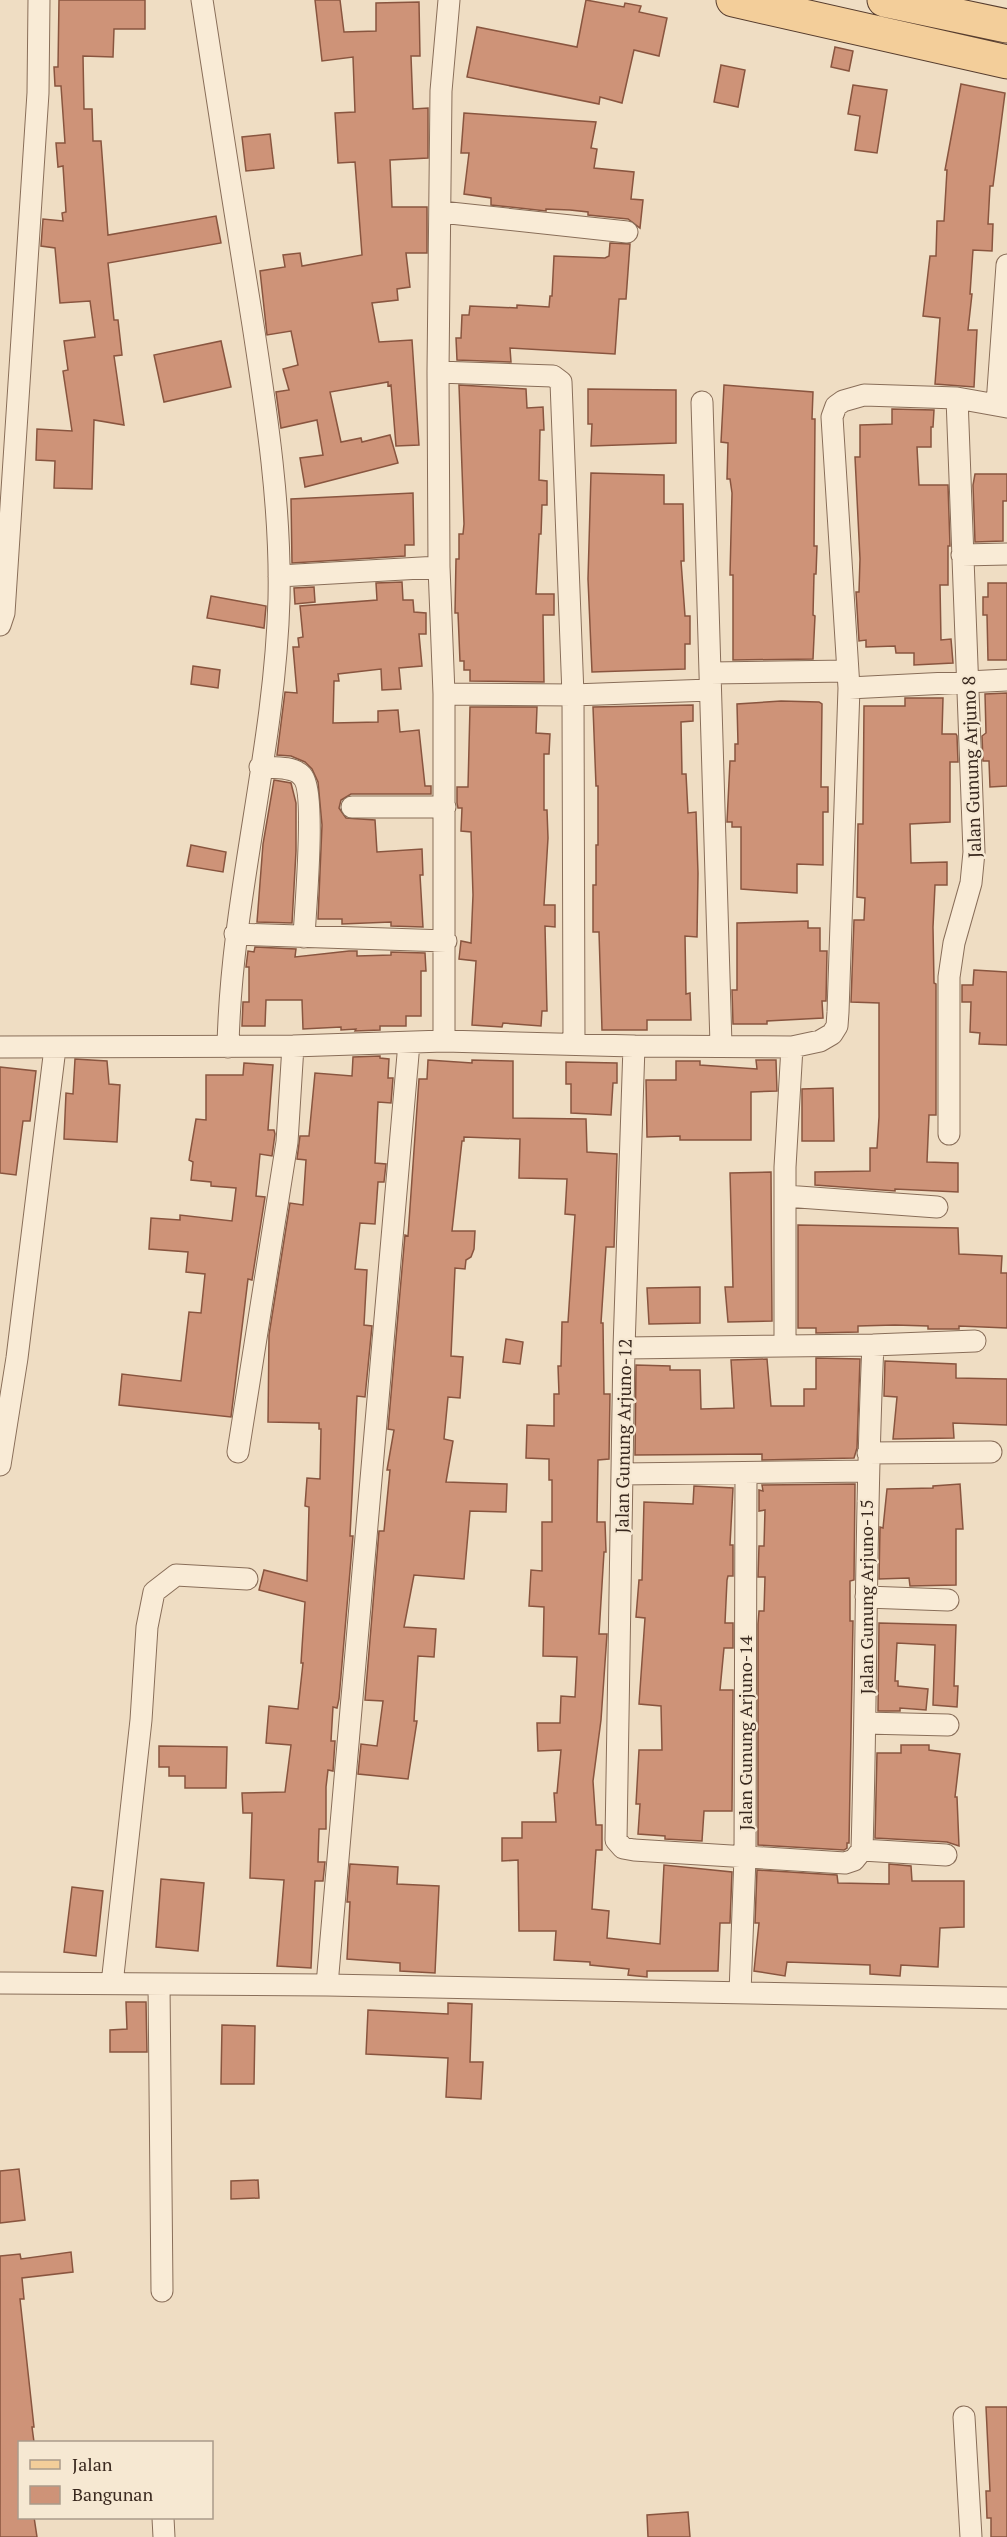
<svg xmlns="http://www.w3.org/2000/svg" width="1007" height="2537" font-family="'PT Serif',serif">
	<rect width="100%" height="100%" fill="#efddc3"/>
	<path fill="#ce9378" stroke="#89553f" stroke-width="1.5" d="M59,0h86v29h-31l-1,28 -30,-1 1,53h8l1,32h8l7,94 108,-19 5,27 -113,20 6,57h4l4,35 -8,1 10,69 -30,-5 -2,69 -38,-1 1,-27 -19,-1 1,-31 35,2 -9,-60 5,-1 -4,-29 31,-4 -5,-36 -30,2 -5,-55 -14,-2 2,-27 20,2 -1,-8 4,-1 -3,-46 -5,1 -2,-24h9l-4,-57h-6l-1,-19h4z
		M315,0h25l4,32 32,-1v-28l43,-1 1,54h-9l2,53 15,-1v50l-38,2 2,47h35v46h-21l4,34 -13,2 1,11 -26,3 7,39 33,-2 7,105 -23,1 -5,-61 -3,1v-4l-58,10 11,50 20,-4 1,4 28,-7 8,28 -93,24 -5,-29 23,-3 -6,-35 -36,8 -5,-36 13,-2 -6,-21 15,-4 -7,-34 -24,4 -7,-64 25,-4 -2,-12 17,-2 2,13 60,-11 -7,-93 -17,1 -3,-50 20,-1 -2,-55 -31,4z
		M586,0l38,7 1,-4 16,3 -2,6 28,6 -8,38 -25,-6 -12,53 -22,-6 -1,7 -132,-27 10,-50 100,20z
		M835,47l18,4 -4,20 -18,-4z
		M721,65l24,5 -7,37 -24,-5z
		M961,84l44,9 -12,93h-3l-2,38h5l-1,27 -19,-1 -3,44h2l-4,36h9l-3,57 -39,-3 5,-66 -17,-2 7,-60h6l1,-35h7l3,-51h-2z
		M853,85l34,5 -10,63 -22,-3 5,-34 -12,-2z
		M464,113l132,9 -5,26 6,1 -3,19 40,4 -3,27 12,1 -3,28 -12,-9 -40,-4v-3l-18,-2 -24,-1v2l-55,-6v-7l-27,-4 5,-41h-8z
		M270,134l4,34 -28,3 -4,-34z
		M610,243l20,1 -4,55h-7l-4,55 -105,-6 1,14 -54,-2 -1,-22h5l1,-23h7l1,-9 47,2v-3l32,2 1,-11h2l2,-40 51,2 4,-2z
		M221,341l10,46 -67,15 -10,-47z
		M459,385l67,4 1,19 16,-1 1,23h-4l-1,50 8,1v24h-5l-1,29h-2l-3,60h18v21h-11l1,67 -74,-1v-11h-6v-9h-4l-2,-48h-3l1,-54h3v-25h4l1,-10z
		M724,385l89,7 -1,27h3l-1,127h3l-1,28h-2l-1,41 2,1 -2,43 -80,1v-85h-3l2,-82 -2,-14h-3l1,-36 -7,-1z
		M588,389l88,1v53l-85,3 1,-22h-4z
		M892,409l42,1 -1,17h-2v20h-14l2,38h29l2,61h-2v39h-8l1,55 10,-1 2,24 -39,2v-12h-18l-1,-7 -29,1v-7l-7,1 -3,-49h3l1,-33 -5,-102h5v-32l32,-1z
		M591,473l73,2v29h19l1,57h-3l4,55h5v28h-5v25l-93,3 -4,-93z
		M975,474h32v27h-4v40l-28,1 -2,-57z
		M413,493l1,52h-9v11l-113,7 -1,-64z
		M402,582l1,18h10l1,12 12,1v21h-7l3,32 -23,2 2,21 -19,1 -1,-21 -43,5 1,7h-5l-1,42 45,-1v-11l20,-1 2,22 19,-2 6,56h6v8h-80l-10,6 -2,8 7,10 29,2 2,32 45,-3 1,26h-3l3,52 -32,-1v-4l-49,2v-5h-24l4,-94 -4,-43 -6,-13 -7,-7 -14,-6 -14,-1 8,-63 12,1 -4,-46h6l-1,-9 5,-1 -3,-31 77,-6 -1,-17z
		M988,583h19v77h-19l-1,-45h-4v-18h5z
		M314,587l1,15 -20,2 -1,-16z
		M211,596l55,10 -2,22 -57,-10z
		M193,666l27,4 -2,18 -27,-4z
		M1007,693v93l-17,1 -1,-26h-6l-1,-25 4,-3 -1,-39z
		M905,698h38l-1,36h14l1,2 1,26h-8v60l-40,2 1,39 36,-1v23h-12l-2,42 1,56 2,1v131h-7l-2,47 31,1v29l-63,-3v2l-80,-6v-13l55,-1v-23h7l2,-31v-114l-28,-1 3,-82h10l1,-22 -8,-1 1,-73h5l1,-118h41z
		M781,701l38,1 3,2 -1,83h7v25h-5v53l-26,-1v29l-56,-4v-62h-9v-5h-5l3,-61h5v-17h3l-1,-40z
		M693,705v16l-12,1 1,52h4l2,39 8,-1 2,61 -1,64 -12,-1 1,58 4,-1 1,27h-44v10h-45l-3,-98h-6v-47h3v-40h2v-59h-2l-3,-79z
		M470,707h67l-1,26 14,1 -1,20h-5v56h3l1,28 -4,67h11v22l-10,-1 2,85h-5l-1,15 -38,-3 -1,4 -30,-2 4,-64 -17,-2 2,-18 10,2 2,-48 -2,-63 -10,-1 1,-23h-4l-1,-5v-16h11z
		M274,780l17,3 5,20v48l-4,72 -35,-1 6,-78z
		M191,845l35,7 -3,20 -36,-6z
		M808,921v7h12v23h7l-1,50h-4l1,17 -56,3v3h-34l-1,-34h5v-67z
		M255,947l41,2 -1,8 54,-6h8v5l34,-1v-3l34,1 1,18h-5v45h-15v10h-26v4l-25,1 1,-2 -15,1v-3l-38,2 -1,-29h-36l-1,26h-23l1,-24h6v-35h-3l2,-16 6,1z
		M974,970l33,2v73l-28,-1 1,-11 -10,-1 1,-30h-9v-17h11z
		M380,1056v2l9,1 -1,19h5l-2,25 -13,-1 -3,61 11,1 -2,18h-6l-3,42 -15,-1 -5,46 12,1 -3,55 8,1 -7,71 -8,-1 -7,140h3l-14,163 -2,9 -4,-1 -2,34h4l-2,30 -5,-1 -2,17v42h-7l-1,33h7l-2,19h-8l-4,87 -34,-2 7,-86 -34,-2 2,-65h-9l-1,-20 43,-1 6,-47 -25,-2 3,-37 29,3 5,-46h-2l4,-61 -46,-12 5,-20 43,11 2,-74 -4,-1 2,-28 13,1 1,-50h-2v-6l-51,-1 1,-87 21,-132 13,2 3,-45 -9,-1 3,-23h9l6,-63 37,3 1,-19z
		M75,1059l32,2 2,23 11,1 -3,57 -53,-3 2,-46 7,1z
		M428,1060l44,3v-3l41,1v57l73,1 1,33 30,2 -3,93h-8l-5,76h2l1,71h6l-1,65 -11,1 -1,62h8l1,30h-2l-5,82h8l-6,86 -8,61 3,44h6v25h-6l-4,59 17,2 -2,27 53,6 4,-79 68,7 -2,51h-10l-2,48h-71v6l-19,-2 1,-6 -39,-4v-3l-36,-2 2,-29h-37l-1,-71 -16,1v-23h20v-16h34l-2,-29h3l4,-43 -23,1 -1,-28h23l1,-27 14,1 2,-40 -34,-1 1,-49 -15,-1 2,-36 11,1v-49h10v-42h-3v-21l-23,-1 1,-33 27,1v-32h5l-1,-28h3l1,-44h6l7,-107 -10,-1 2,-35 -48,-1 1,-39 -56,-2v4h-2l-10,90h23l-1,18 -3,8 -5,3 -1,9 -10,-1 -4,88 12,1 -3,41 -12,-1 -4,42 9,2 -7,41 61,2 -1,28 -36,-1 -6,68 -50,-4 -10,52 32,2 -2,28 -16,-1 -4,65h3l-9,58 -50,-5 3,-30 16,2 6,-45 -18,-1 14,-169h5l6,-61h-3l7,-40 -6,-1 17,-194 3,1 11,-157h8z
		M756,1060h20l1,31 -26,1v48h-71v-4l-33,1 -1,-57h30v-19h24v4l57,4z
		M566,1062l51,1v20h-4l-2,32 -40,-2v-29h-5z
		M244,1063l29,2 -5,65h6l1,4 -3,22 -12,-2 -4,42 9,1 -13,83 -4,-1 -17,138 -112,-12 3,-31 59,7 8,-69 12,1 4,-39 -19,-2 2,-20 -39,-3 2,-31 29,2v-5l52,6 4,-33 -25,-2v-4l-20,-2 2,-18 -4,-2 7,-41 10,1v-45h37z
		M0,1067l36,4 -6,50h-7l-7,54 -16,-2z
		M833,1088l1,53h-32v-52z
		M771,1172l1,149 -44,1 -3,-35h8l-3,-114z
		M798,1225l160,3 1,26 43,2 -1,17h6v55l-48,-2v3h-31v-3l-33,-1 -37,1v6l-42,1v-5h-18z
		M700,1287v36l-51,1 -2,-36z
		M506,1339l17,3 -3,22 -17,-2z
		M816,1358l44,1 -3,89 -3,10 -92,2v-6l-127,1 1,-90 34,1v4h30l1,39 33,-1 -3,-48 36,-1 4,47h33v-17h12z
		M885,1361l71,3v14l51,1v46l-54,-2 1,15 -61,1 4,-42 -13,-1z
		M855,1484l-1,96 -4,1v40h3l-4,222h-2v5l-3,2 -86,-5v-221l1,-13h5l1,-34h-7l1,-31h5l1,-36 -6,1v-21l4,1 -1,-6z
		M960,1484l3,45h-7v56l-46,1 -1,-8 -30,1 1,-52 3,1 4,-39 46,-1v-2z
		M694,1486l39,2 -3,57h3v31h-5l-1,4 -2,43h8v25h-9l-4,42h13l-1,121h-28l-2,30 -37,-2v-3l-27,-2 2,-30h-4l3,-54h23l-1,-44 -22,-2 6,-86 -9,-1 3,-37h3l2,-78 49,2z
		M879,1623l77,2 -2,61h4l-1,21 -24,-2 2,-60 -38,-2 -2,38h3v5l30,3 -2,21 -26,-2v3h-22z
		M901,1745h28v5l31,4 -5,43h2l2,49 -12,-4 -72,-4 2,-85h24z
		M159,1746l68,1 -1,41h-41v-12h-16v-9h-10z
		M350,1864l48,3 -1,17 42,2 -4,87 -35,-2v-8l-53,-4 3,-57h-3z
		M889,1864l22,2 1,15h52v46l-24,1 -2,39 -37,-2 -1,11 -30,-2v-9l-83,-3 -2,14 -31,-5 5,-48h-4l2,-53 80,5 1,8 51,1z
		M161,1879l43,4 -6,68 -42,-4z
		M72,1887l31,4 -7,65 -32,-4z
		M126,2002h20l1,50h-37v-22l17,-1z
		M448,2003l24,1 -2,58h13l-2,37 -35,-2 2,-39 -82,-4 2,-44 80,4z
		M222,2025l33,1 -1,58h-33z
		M19,2169l6,51 -25,3v-52z
		M258,2180l1,18 -28,1v-18z
		M71,2252l2,20 -51,6 2,21h-4l14,128h-2l2,15h-14v75h14l3,20h-37v-281l20,-2 1,5z
		M986,2407h21v130h-16v-19h-4l-1,-27h4z
		M688,2512l2,25h-42l-1,-22z"/>
	<g fill="none" stroke-linecap="round" stroke-linejoin="round">
		<g stroke="#896e59" stroke-width="23">
			<path id="minor" d="M202,0c16,108 34,217 51,325 14,91 28,183 26,274 -4,151 -48,298 -51,448
				M441,212l186,20
				M438,372l115,4 8,6 12,313 1,348
				M702,402l19,643
				M997,404l10,-139
				M962,555l45,-1
				M279,576l160,-9
				M0,625l4,-12 34,-520 1,-93
				M710,673l137,-2
				M849,688l158,-8
				M444,694l129,1 137,-5
				M260,767c13,1 32,-1 41,8 16,13 4,136 3,162
				M352,807h93
				M235,934l211,7
				M444,1041v-347l-5,-127 -1,-195 3,-281 8,-91
				M634,1046l-10,302 -8,492 7,8 11,2 211,13 9,-3 8,-10
				M0,1047l293,-1 151,-5 190,5 158,1 28,-6 12,-7 5,-8 1,-14 11,-324 -17,-271 4,-11 7,-5 21,-6 93,3 50,9
				M949,1134v-157l5,-34 17,-60 3,-31 -17,-454
				M785,1196l152,11
				M785,1345v-178l7,-120
				M624,1348l249,-3 102,-4
				M238,1452l49,-310 6,-96
				M868,1453l123,-1
				M0,1465l17,-107 38,-310
				M622,1474l246,-3
				M866,1597l82,3
				M865,1723l83,2
				M862,1850c5,-168 3,-337 11,-505
				M862,1850l84,5
				M0,1983l327,2 680,13
				M112,1984l29,-264 6,-93 7,-35 22,-17 71,4
				M159,1984l3,307
				M327,1985l82,-942
				M740,1993l5,-136 1,-384
				M964,2417l7,120
				M163,2518l1,19"/>
		</g>
		<g stroke="#573d2e" stroke-width="35">
			<path id="primary" d="M733,0l274,62
				M884,0l123,26"/>
		</g>
		<use href="#minor" stroke="#f9ebd6" stroke-width="21"/>
		<use href="#primary" stroke="#f3ce9a" stroke-width="33"/>
	</g>
	<g text-anchor="middle" dominant-baseline="central" stroke-width="4.5" stroke-linejoin="round" paint-order="stroke">
		<g font-size="18" fill="#39281e" stroke="#f6e8d2">
			<text transform="translate(971 767) rotate(-92)">Jalan Gunung Arjuno 8</text>
			<text transform="translate(623 1436) rotate(-89)">Jalan Gunung Arjuno-12</text>
			<text transform="translate(866 1597) rotate(-90)">Jalan Gunung Arjuno-15</text>
			<text transform="translate(745 1733) rotate(-90)">Jalan Gunung Arjuno-14</text>
		</g>
	</g>
	<rect x="18" y="2441" width="195" height="78" fill="#f6e8d2" stroke="#aa9b8a" stroke-width="1.5"/>
	<rect x="30" y="2460" width="30" height="9" fill="#f3ce9a" stroke="#aa9b8a" stroke-width="1.5"/>
	<text x="72" y="2471" font-size="18" fill="#39281e">Jalan</text>
	<rect x="30" y="2486" width="30" height="18" fill="#ce9378" stroke="#aa9b8a" stroke-width="1.5"/>
	<text x="72" y="2501" font-size="18" fill="#39281e">Bangunan</text>
</svg>
